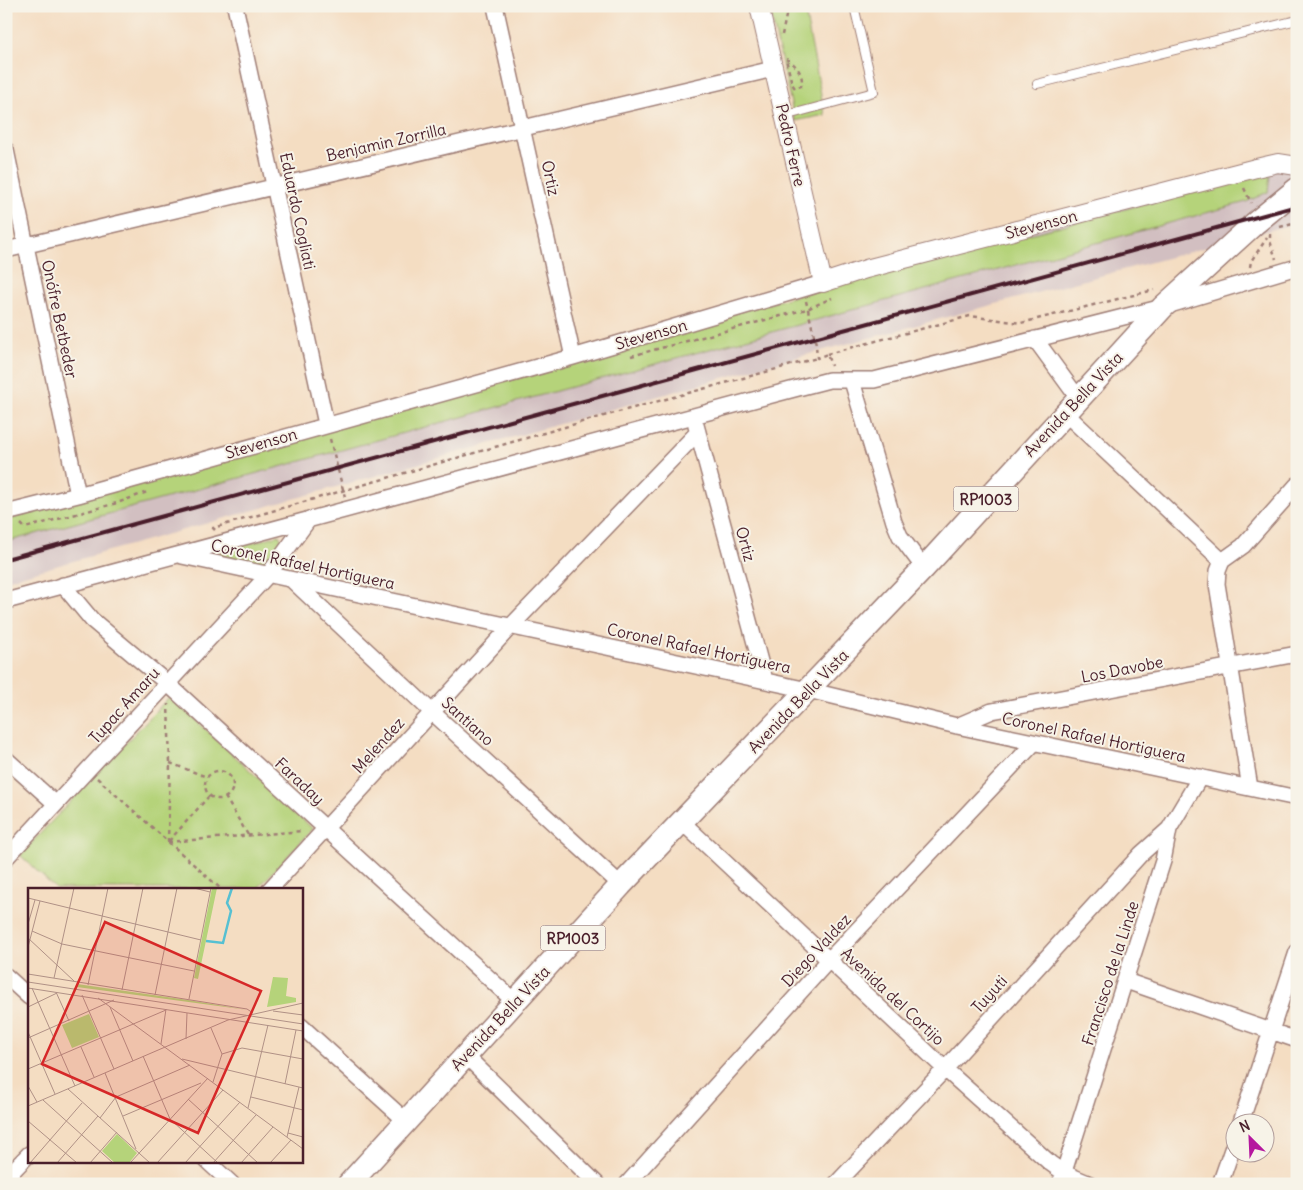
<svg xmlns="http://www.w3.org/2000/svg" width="1303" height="1190" font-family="Delius,sans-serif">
	<rect width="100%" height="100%" fill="#f7f3e8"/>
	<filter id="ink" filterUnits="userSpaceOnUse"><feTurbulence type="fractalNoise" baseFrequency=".02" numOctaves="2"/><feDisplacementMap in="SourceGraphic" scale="10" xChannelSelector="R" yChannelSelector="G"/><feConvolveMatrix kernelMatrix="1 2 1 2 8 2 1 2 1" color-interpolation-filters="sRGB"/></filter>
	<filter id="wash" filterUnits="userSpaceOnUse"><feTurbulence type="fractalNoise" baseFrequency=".0096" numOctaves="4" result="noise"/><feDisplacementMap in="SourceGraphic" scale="20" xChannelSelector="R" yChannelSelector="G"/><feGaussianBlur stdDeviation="1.12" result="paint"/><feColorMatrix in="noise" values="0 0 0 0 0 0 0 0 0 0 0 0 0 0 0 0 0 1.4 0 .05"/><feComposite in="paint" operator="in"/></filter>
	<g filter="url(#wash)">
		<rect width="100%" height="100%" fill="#f4ddc2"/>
		<path fill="#d2bfc1" d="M1297,153v70l-525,141 -766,216v-58z"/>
		<path fill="#b5d37a" stroke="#807952" d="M769,6h35l21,109 -30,6z
			M1259,174l11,2 -2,16 -22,10 -1240,340v-21l22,-8 792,-224z
			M279,535l4,7 -16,23 -8,1 -42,-13z
			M170,696l143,133 -56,60h-201l-36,-34z"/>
	</g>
	<g filter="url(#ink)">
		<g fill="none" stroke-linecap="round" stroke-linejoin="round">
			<g stroke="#9f7e76" stroke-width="10">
				<path id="service" d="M1037,84l260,-64
					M784,116l90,-24 -20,-86"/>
			</g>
			<g stroke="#9f7e76" stroke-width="18">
				<path id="minor" d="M235,6l91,418
					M495,6l78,351
					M6,150l72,345
					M6,250l767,-181
					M1035,339l43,59
					M852,381l42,141 6,14 24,32
					M1065,413l157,148
					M696,425l69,255
					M6,513l72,-18 495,-138 250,-74
					M182,556l626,134 149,36 340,72
					M293,581l139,131 189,173
					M63,585l29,35 75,63 348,319
					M6,601l792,-213 31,-8h45l289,-73 134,-40
					M957,726l35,-15 305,-57
					M6,759l50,45
					M1250,788l-33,-204 1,-13 4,-10 21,-15 54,-61
					M682,822l263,247 105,94 14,10 26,11
					M6,858l262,-283 41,-56
					M270,889l242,-264 186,-193
					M6,976l23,21
					M1126,981l171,59
					M301,1026l105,95
					M465,1055l132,129
					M1241,1122l56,-170
					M207,1161l25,23
					M6,1178l23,-24
					M627,1184l202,-224 205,-217
					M836,1184l109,-115 196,-215 28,-25
					M1060,1184l103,-323 6,-32 31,-52
					M1220,1184l16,-46"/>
			</g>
			<g stroke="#9f7e76" stroke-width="20">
				<path id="tertiary" d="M759,6l64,277 43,-14 390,-101 22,-5 19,3"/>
			</g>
			<g stroke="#9f7e76" stroke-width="25">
				<path id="primary" d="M349,1184l272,-299 303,-317 239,-261 91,-83 43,-35"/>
			</g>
			<path stroke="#9f7e76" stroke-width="2.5" stroke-dasharray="4 4" stroke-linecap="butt" d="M782,35l4,-19 -2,-10
				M786,59c9,4 19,16 15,27l-6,2 -3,-4z
				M1244,188l7,15
				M1280,227l17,-4
				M1270,234v7l6,18
				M1250,267l1,-6 16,-23
				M806,301l10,43 1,14 10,-4 4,12
				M827,354l143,-38 51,7 133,-33
				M631,356l176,-47 25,-11
				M330,439l15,58
				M21,524l4,4 92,-25 30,-11
				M215,530l-2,-2 376,-108 228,-62
				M170,763l37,14
				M205 785a14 14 0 1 1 28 0a14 14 0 1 1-28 0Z
				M97,778l124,111
				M225,797l23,38
				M169,841l41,-46
				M168,842l2,-79 -2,-59
				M168,842l135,-11"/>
			<use href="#service" stroke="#fff" stroke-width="8"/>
			<use href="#minor" stroke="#fff" stroke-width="15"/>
			<use href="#tertiary" stroke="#fff" stroke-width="18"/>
			<use href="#primary" stroke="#fff" stroke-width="22"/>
			<path stroke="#4a1f2b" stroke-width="4" d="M6,559l1291,-353"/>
		</g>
	</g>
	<g text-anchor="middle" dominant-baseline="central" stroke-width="4" stroke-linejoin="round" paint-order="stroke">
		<g fill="#f7f3e8" stroke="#7e5f64" stroke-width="1">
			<rect x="953.5" y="486.5" width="65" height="25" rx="4"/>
			<rect x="540.5" y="925.5" width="65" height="25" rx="4"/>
		</g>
		<g font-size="15" font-weight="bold" fill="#4a1f2b">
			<text x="986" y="499">RP1003</text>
			<text x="573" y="938">RP1003</text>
		</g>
		<g font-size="16" fill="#4a1f2b" stroke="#f7f3e8">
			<text transform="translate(386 142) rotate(-13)">Benjamin Zorrilla</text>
			<text transform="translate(791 145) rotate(77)">Pedro Ferre</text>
			<text transform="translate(551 178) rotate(78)">Ortiz</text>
			<text transform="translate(298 211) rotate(78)">Eduardo Cogliati</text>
			<text transform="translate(1041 224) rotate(-15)">Stevenson</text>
			<text transform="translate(60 319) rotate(78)">Onófre Betbeder</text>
			<text transform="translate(651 334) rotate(-16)">Stevenson</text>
			<text transform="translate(1073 404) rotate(-47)">Avenida Bella Vista</text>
			<text transform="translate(261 443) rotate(-16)">Stevenson</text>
			<text transform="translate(746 544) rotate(75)">Ortiz</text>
			<text transform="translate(303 564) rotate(12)">Coronel Rafael Hortiguera</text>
			<text transform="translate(699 648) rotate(12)">Coronel Rafael Hortiguera</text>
			<text transform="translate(1122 669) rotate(-11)">Los Davobe</text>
			<text transform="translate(798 701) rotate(-46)">Avenida Bella Vista</text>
			<text transform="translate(124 705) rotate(-48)">Tupac Amaru</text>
			<text transform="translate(468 721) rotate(42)">Santiano</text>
			<text transform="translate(1094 737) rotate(12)">Coronel Rafael Hortiguera</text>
			<text transform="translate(378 745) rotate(-48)">Melendez</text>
			<text transform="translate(300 781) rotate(43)">Faraday</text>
			<text transform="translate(816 950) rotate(-47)">Diego Valdez</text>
			<text transform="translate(1110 973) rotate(-72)">Francisco de la Linde</text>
			<text transform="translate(989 994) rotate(-48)">Tuyuti</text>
			<text transform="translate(893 996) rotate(43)">Avenida del Cortijo</text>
			<text transform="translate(500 1018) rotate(-47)">Avenida Bella Vista</text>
		</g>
	</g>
	<g transform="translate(28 888)">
		<rect width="275" height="275" fill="#f4ddc2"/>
		<path d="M184,0h5l-19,91 -4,-1zM245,89l15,1 -2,18 10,2v4l-29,5zM49,96l111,16 60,10 -171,-23zM61,126l10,23 -27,11 -10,-23zM89,246l20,19 -8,10h-14l-13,-12z" fill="#b5d37a"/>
		<path fill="none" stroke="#56c0d2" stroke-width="2.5" d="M178,53l17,2 8,-32 -4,-8 5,-15"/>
		<path fill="none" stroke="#b09186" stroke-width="1" d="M166,0l16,4M0,10l173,42M0,36l7,-24M4,43l30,13 132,27M0,50l46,43M0,59l12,-46M0,86l219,35 6,4M26,90l20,-90M0,94l275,42M60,97l20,-97M0,100l275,43M4,100l43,98M94,102l21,-102M28,104l13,29M54,107l32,74M127,107l22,-107M70,110l205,151M161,111l22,-111M0,119l29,-14M82,119l23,54M245,123l30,4M183,140l11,26M0,144l27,62M0,150l86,-38M158,151l1,-26M133,156l5,-35M53,159l13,30M194,166l20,-6 61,11M115,168l27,63 48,44M154,171l121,29M0,181l138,-59M77,185l31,76M185,194l9,-28M257,196l11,-54M0,198l9,16M40,201l82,74M223,209l52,13M160,211l70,64M15,212l70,63M0,218l200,-86 75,-17M220,220l20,-83M95,228l78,-33M72,230l16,-21 74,-32M0,233l49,42M260,245l15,4M259,249l12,-50M2,275l52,-60M29,275l41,-47M62,275l27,-31M102,275l78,-85M129,275l66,-73M157,275l55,-61M185,275l43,-48M213,275l32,-36M242,275l21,-23"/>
		<path fill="#d62828" fill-opacity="0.15" stroke="#d62828" stroke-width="2.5" d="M77,34l156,69 -63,142 -156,-69z"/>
		<rect width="275" height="275" fill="none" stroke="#4a1f2b" stroke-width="2.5"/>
	</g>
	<rect width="1303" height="1190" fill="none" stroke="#f7f3e8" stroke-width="25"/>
	<g transform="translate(1250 1138) rotate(336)"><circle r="24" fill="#f7f3e8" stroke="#b29e9c"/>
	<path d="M0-4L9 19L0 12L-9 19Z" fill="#b5179e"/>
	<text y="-8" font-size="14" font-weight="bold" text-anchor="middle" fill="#4a1f2b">N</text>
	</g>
</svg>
